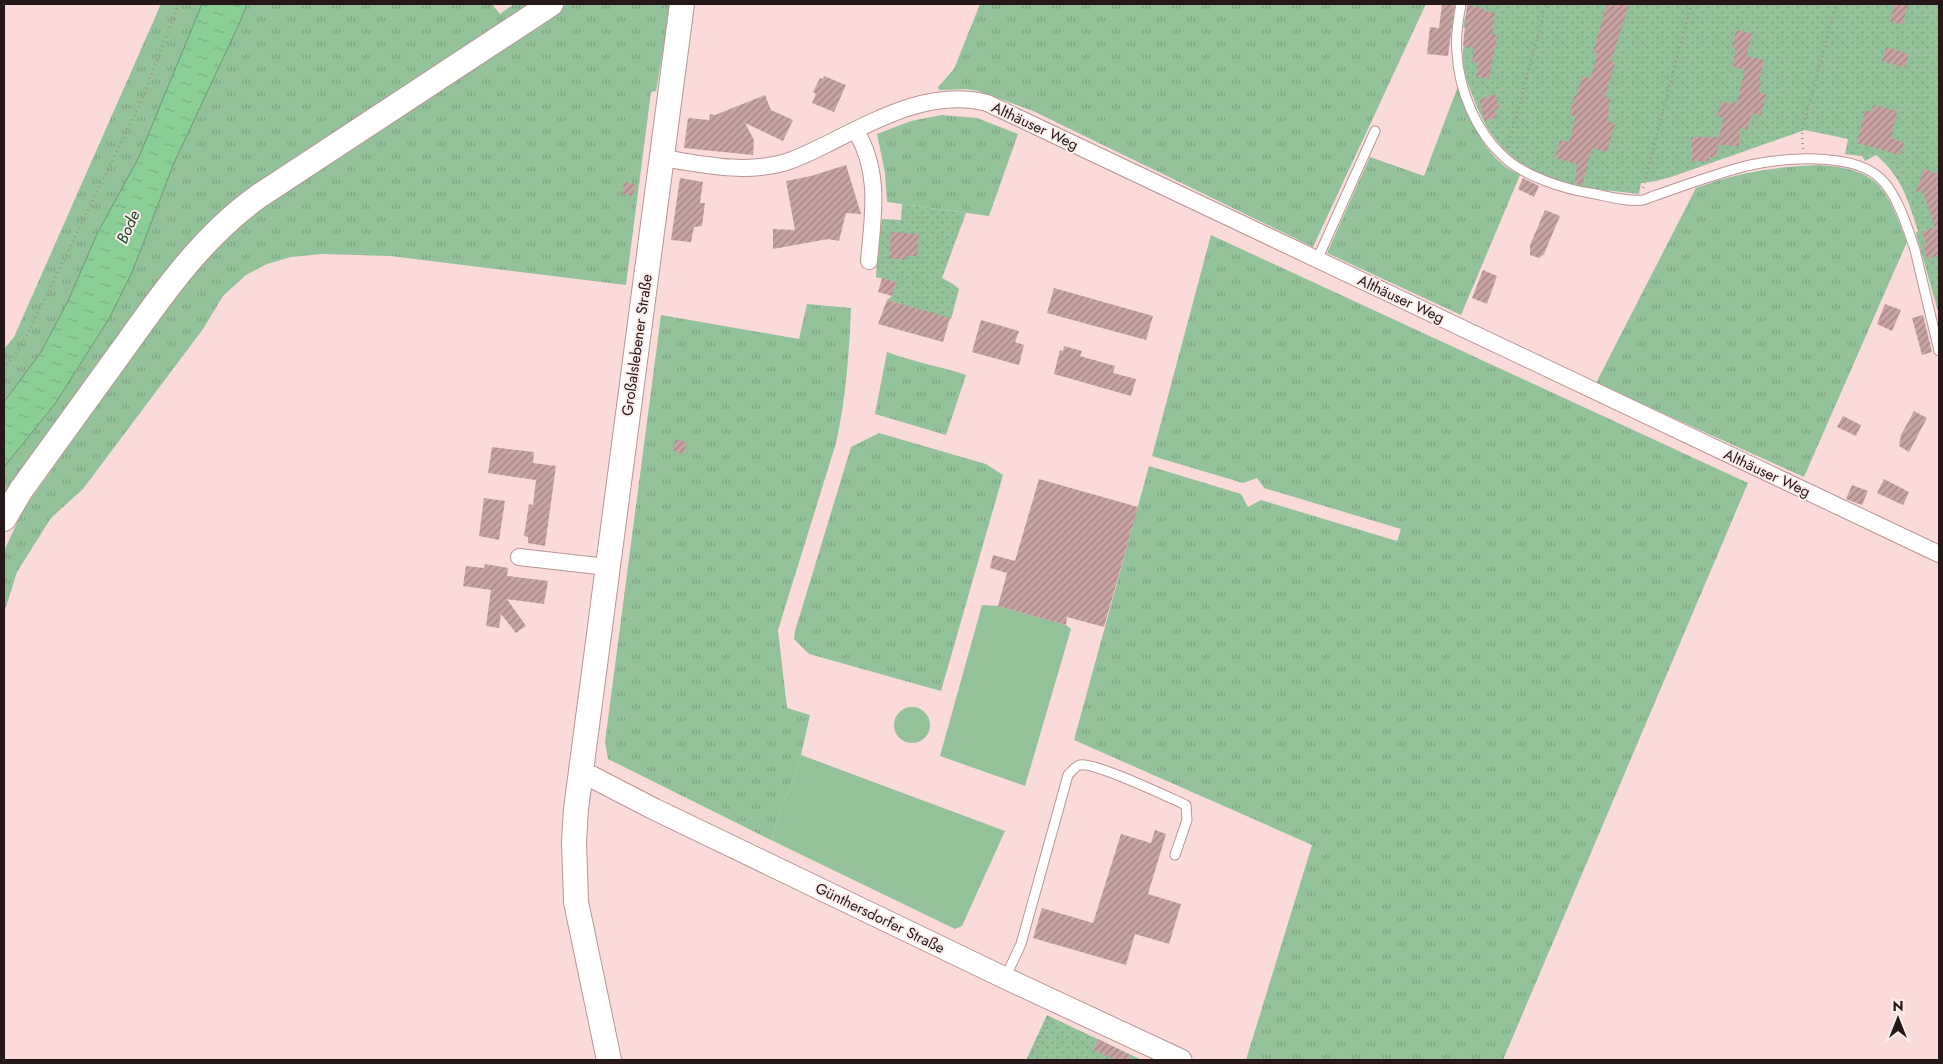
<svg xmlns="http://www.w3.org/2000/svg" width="1943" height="1064" font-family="Jost,sans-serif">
	<defs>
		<pattern id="grass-tufts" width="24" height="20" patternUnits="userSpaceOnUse" patternTransform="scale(1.25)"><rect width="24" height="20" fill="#93c19a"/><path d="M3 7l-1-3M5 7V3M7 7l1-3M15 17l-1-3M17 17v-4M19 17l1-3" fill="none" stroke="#7fa584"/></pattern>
		<pattern id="garden-dots" width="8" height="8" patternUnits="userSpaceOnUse" patternTransform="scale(1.25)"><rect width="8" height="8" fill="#93c19a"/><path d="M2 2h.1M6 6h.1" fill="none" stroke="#7fa584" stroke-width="1.8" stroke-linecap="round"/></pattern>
		<pattern id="water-ripples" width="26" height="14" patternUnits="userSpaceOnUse" patternTransform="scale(1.25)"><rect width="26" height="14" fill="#8ace96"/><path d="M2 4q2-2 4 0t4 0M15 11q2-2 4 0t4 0" fill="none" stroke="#77b081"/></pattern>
		<pattern id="building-hatch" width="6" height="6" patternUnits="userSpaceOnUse" patternTransform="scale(1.25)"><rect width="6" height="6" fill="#c8a3a2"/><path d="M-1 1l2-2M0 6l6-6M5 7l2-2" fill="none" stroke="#a28483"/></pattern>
	</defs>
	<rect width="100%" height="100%" fill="#fbdbda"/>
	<path fill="url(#grass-tufts)" d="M161,4h41l-63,153 -42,77 -29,67 -27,51 -37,50v-53l10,-12z
		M247,4h245l8,10 14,-10h17l-286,189 -31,25 -24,24 -96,125 -35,54 -55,76v-30l51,-63 55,-87 23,-47 41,-107 66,-141z
		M567,4h104l-15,87 -5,1 -25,193 -236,-29 -68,-2 -31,3 -24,7 -21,11 -23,21 -20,33 -120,160 -32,29 -34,54 -13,41v-62l19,-41 175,-246 51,-51z
		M980,4h446l-113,243 -280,-136 -55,-20 -12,-2 -27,1 -1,-3 16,-18z
		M1458,86c9,27 20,56 42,76 5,6 13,9 20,13l-59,140 -134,-62 43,-96 54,19z
		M942,115l35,3 41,16 -29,82 -102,-14 -2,-29 -8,-39 34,-13z
		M1819,165c61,4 67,23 88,77l-103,235 -208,-94 100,-195c42,-16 78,-21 123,-23z
		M1211,235l537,248 -245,577h-257l66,-215 -238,-105 75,-274 92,28 7,13 13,-7 136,41 4,-12 -137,-41 -7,-10 -14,5 -91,-27z
		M807,304l44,4c-2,46 -5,91 -15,135l-58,187 9,78 23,7 -9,40 -30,85 -163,-81 -3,-17 56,-427 138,24z
		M887,352c26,10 53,14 79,23l-20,60 -71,-21z
		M879,433l107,31 17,11 -62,216 -132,-37 -15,-15 1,-8 56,-184z"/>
	<path fill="url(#garden-dots)" d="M1468,4h471v311l-23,-82 2,-2c-10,-31 -16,-54 -42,-76l-11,6 -3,-5 -17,-2 3,-15 -43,-9 -134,47 -15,4 -15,2 -2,11c-22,-3 -46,-4 -67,-10 -49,-12 -79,-35 -97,-82 -5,-13 -11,-27 -12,-40 -1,-11 2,-23 3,-34l-3,-1z
		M902,204l64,9 -24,65 11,6 6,5 -8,30 -64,-19 5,-4 4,-14 -20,-5 1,-16 5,-42 19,1z
		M1047,1015l6,3 89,42h-116z"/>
	<path fill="#93c19a" d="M982,605l16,1 68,19 5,4 -46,157 -85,-30z
		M894 725a18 18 0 1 1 36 0a18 18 0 1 1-36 0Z
		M801,755l204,76 -43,95 -7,3 -184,-89z"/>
	<path fill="url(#water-ripples)" stroke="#6c9770" d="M202,4h45l-7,18 -66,141 -41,107 -23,47 -55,87 -51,63v-65l37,-50 27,-51 29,-67 42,-77z"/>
	<path fill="url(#building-hatch)" d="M1442,4h13l-7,52 -21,-2 3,-27 9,1z
		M1607,4h22l-18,58 4,1 -10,34 6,2 -3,10 2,1 -3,11 8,3 -8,28 -15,-4 -10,37 -7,-1 2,-20 -22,-6 5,-18 9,2 7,-26 -6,-1 4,-19h2l6,-20 9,2 6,-25 -4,-1z
		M1895,4h13l-6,21 -12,-4z
		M1467,5l16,3v3l12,2 -3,21 5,1 -8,44 -13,-3 3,-13 -7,-1 2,-14 -11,-2z
		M1736,30l16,4 -5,22 17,4 -5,22 2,1 -3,9 8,2 -5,22 -9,-3 -5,17 -7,-2 -1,18 -22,-1v12h-8v4h-17l-1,-24h26v6l7,-25 -7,-2 4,-15 8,3 1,-3 7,2 8,-33 -13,-4 4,-16 -4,-2z
		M1886,47l23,7 -4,14 -23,-7z
		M824,76l22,9 -12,27 -22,-9 4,-9 -3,-2 7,-14 3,1z
		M1495,94l5,14 -6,2 3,7 -12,4 -6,-21z
		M765,95l6,15 22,10 -10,21 -38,-18 9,17 -1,15 -69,-7 4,-30 21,2 1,-6 5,1z
		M1873,105l24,6 -6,27 13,5 -4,12 -43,-12 8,-33 7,2z
		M846,165l15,49 -15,-1 -7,28 -11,-2 -55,10v-20l22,1 -9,-49 25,-5z
		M1924,169l15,5v81l-12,4 -4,-14 3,-1 -4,-12 13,-5 -12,-36 -7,1z
		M680,178l23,4 -3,21h5l-3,23 -8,1 -3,15 -20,-2z
		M1523,178l16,8 -5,11 -16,-8z
		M624,182l11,2 -2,12 -11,-2z
		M1545,210l15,6 -16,38 -5,4 -9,-3v-10z
		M891,232l28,2 -2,22h-11v4l-17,-2z
		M1483,270l14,6 -10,28 -15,-6z
		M882,278l14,4 -4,14 -14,-4z
		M1054,288l99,28 -7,24 -99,-27z
		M887,300l63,18 -7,24 -65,-18z
		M1885,304l16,6 -9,21 -15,-7z
		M1923,315l9,37 -10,3 -10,-37z
		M981,320l38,11 -4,11 9,3 -5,20 -47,-13z
		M1064,346l18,5 -2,5 35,10 -2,7 23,6 -5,17 -77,-22 6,-24 3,1z
		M1914,411l13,7 -18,34 -10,-6 2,-11z
		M1843,416l18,9 -5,11 -19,-9z
		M676,439l11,4 -4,11 -11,-4z
		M492,447l42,5 -1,11 23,3 -11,80 -17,-3v-6l-4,-1 5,-32 4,1 3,-25 -48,-7z
		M1039,479l99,28 -34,120 -37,-10 -1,8 -68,-19 9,-33 -17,-5 3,-13 22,6z
		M1884,479l25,13 -6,13 -26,-12z
		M1852,485l16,6 -6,14 -16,-6z
		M484,498l21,3 -6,39 -20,-4z
		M485,564l23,4 -1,8 41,5 -4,23 -37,-5 19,27 -10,7 -15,-19 -2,14 -13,-2 5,-36 -28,-4 3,-20 18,2z
		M1155,830l11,4 -18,60 33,10 -12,40 -34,-10 -9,31 -93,-27 9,-30 51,15 28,-89 30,9z
		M1098,1039l32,16 -2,5h-12l-22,-10z"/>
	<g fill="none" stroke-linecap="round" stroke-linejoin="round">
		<g stroke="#b99594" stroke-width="11">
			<path id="service" d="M1461,4c-3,16 -6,33 -4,49 2,37 19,79 47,104 20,19 60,32 86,36 17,3 35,9 53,7 4,-1 9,-4 14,-5 14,-5 28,-10 43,-15 20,-6 40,-14 61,-17 34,-6 95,-9 120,16 16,15 27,50 34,71l24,101
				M1317,260l58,-129
				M1005,978l16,-34 47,-169c3,-3 7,-9 12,-10 15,-3 88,32 106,40l1,15 -12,35"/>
		</g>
		<g stroke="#b99594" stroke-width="18">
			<path id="minor" d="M856,131c25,42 17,84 13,130
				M662,158c40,6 80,16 121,5 14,-4 28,-11 42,-18 49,-24 105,-57 162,-42l952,451
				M519,557l88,10"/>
		</g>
		<g stroke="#b99594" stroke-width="23">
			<path id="tertiary" d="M580,774l12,3 62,32 351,169 176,82"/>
		</g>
		<g stroke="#b99594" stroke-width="26">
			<path id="secondary" d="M4,519l17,-29c35,-48 70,-97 105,-145 39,-55 78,-110 133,-149l292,-192
				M609,1060l-33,-158 -2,-60 2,-33 106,-805"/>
		</g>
		<path stroke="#a78e8d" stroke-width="2.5" stroke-dasharray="1 4" stroke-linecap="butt" d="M1508,147l38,-143
			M1803,149l-1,-18 34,-127
			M1643,188l48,-184
			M4,369l19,-26 117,-239 39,-100
			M1029,1060l20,-41"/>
		<use href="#service" stroke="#fff" stroke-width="9"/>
		<use href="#minor" stroke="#fff" stroke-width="16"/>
		<use href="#tertiary" stroke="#fff" stroke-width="21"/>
		<use href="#secondary" stroke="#fff" stroke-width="24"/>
	</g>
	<g text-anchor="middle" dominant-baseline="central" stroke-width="4" stroke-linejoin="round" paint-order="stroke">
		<g font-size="15" fill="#261818" stroke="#fdedec">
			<text transform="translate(1035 126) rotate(25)">Althäuser Weg</text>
			<text transform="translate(1401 299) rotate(25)">Althäuser Weg</text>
			<text transform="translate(637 345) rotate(-82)">Großalslebener Straße</text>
			<text transform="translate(1767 473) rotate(25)">Althäuser Weg</text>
			<text transform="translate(880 918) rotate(26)">Günthersdorfer Straße</text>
		</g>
		<g font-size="16" font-style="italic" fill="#194a26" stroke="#fdedec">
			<text transform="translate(128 227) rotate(-66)">Bode</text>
		</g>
	</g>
	<rect width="1943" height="1064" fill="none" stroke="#261818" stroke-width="10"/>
	<g transform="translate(1898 1019)" stroke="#fdedec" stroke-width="4" paint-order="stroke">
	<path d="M0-4L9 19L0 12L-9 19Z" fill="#261818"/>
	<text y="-8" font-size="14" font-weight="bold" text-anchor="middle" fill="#261818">N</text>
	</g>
</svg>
